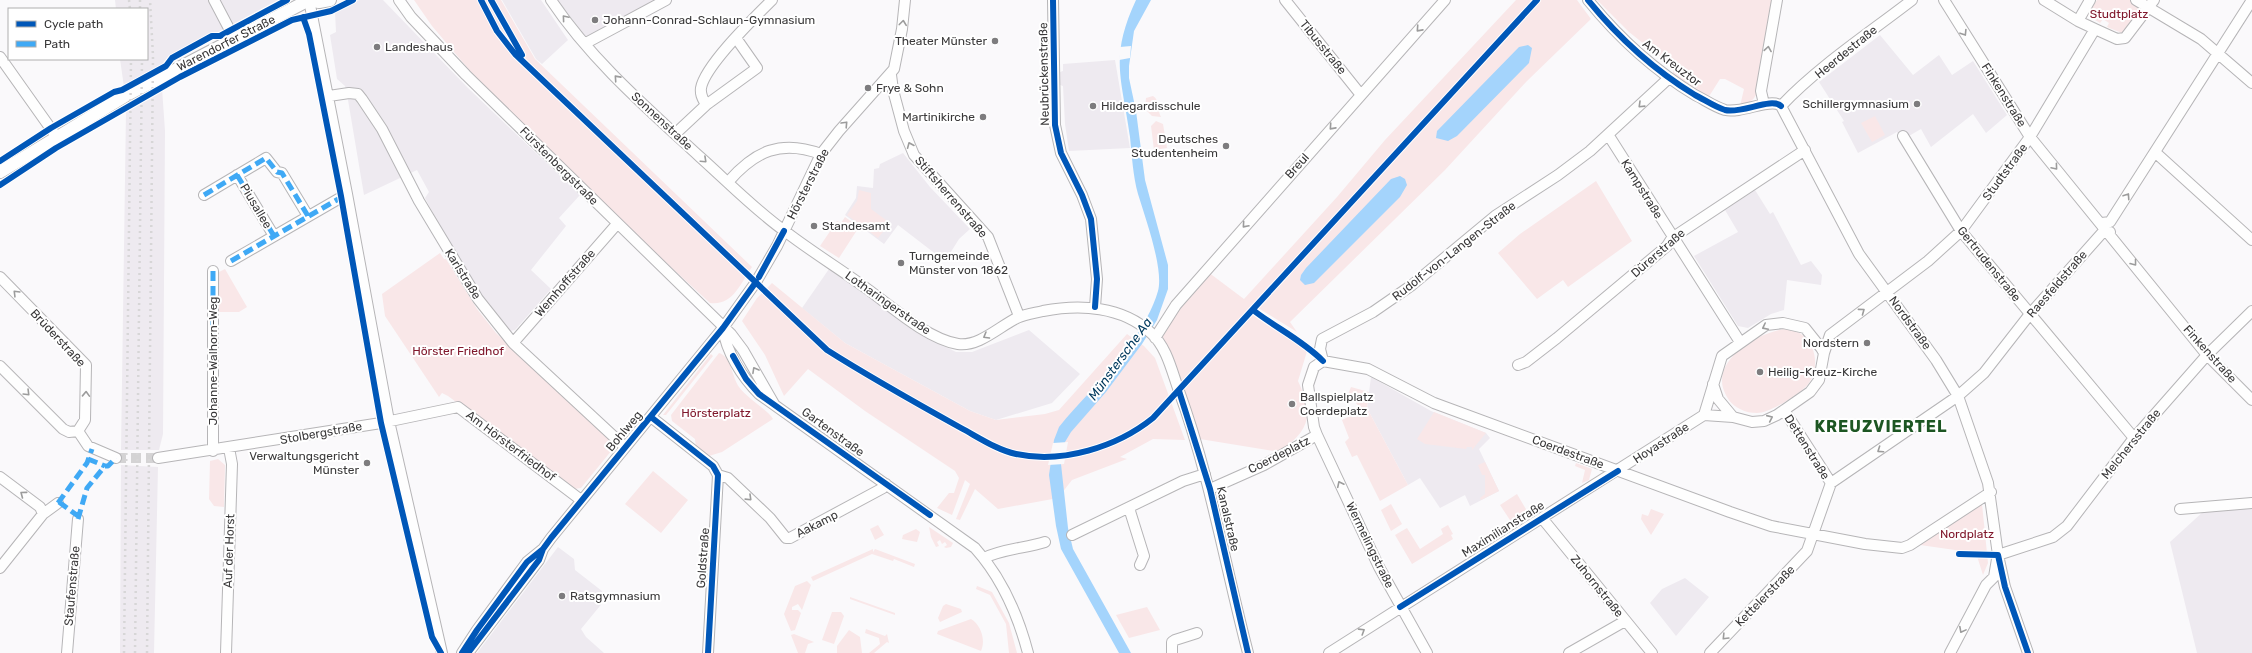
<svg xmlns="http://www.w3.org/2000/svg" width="2252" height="653" font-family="Rubik,sans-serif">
	<rect width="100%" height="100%" fill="#faf9fb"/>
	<path fill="#eeeaf0" d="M115,0h163l-114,61 -1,4 -39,22 -4,-28h27v-50h-31z
		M359,0h24l85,88 112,107 -21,23 7,8 -35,44 20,19 -36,41 -4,1 -34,-39 -44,-76 1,-1 -9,-17 4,-6 -12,-22 -53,25 -16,-95 -3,-14 -8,-7 -7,-44 6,-3 -1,-20z
		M502,0h39l27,40 -26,24 -6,-5z
		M557,0h98l-68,38z
		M1880,35l33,40 26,-20 13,20 21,-14 34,54 -21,18 -13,-19 -42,33 -10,-18 -19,11 -5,-8 -39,21 -16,-31 2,-1 -25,-39z
		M1115,60l15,88 -61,3 -4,-27 -2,-38 -3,-1v-13l3,-1v-7z
		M162,88l3,43 -2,303 -4,16h-38l5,-339z
		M903,153l27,34 40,42 -11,10 -10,16h-12l-39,-30 -14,19 -39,-29 11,-17 1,-12 16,2 1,-19 5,-1 1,-4z
		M1755,190l15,24 3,-2 28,53 10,-4 11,14 -1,10 -34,-5 -3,30 -13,4 -23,14 -10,-2 -44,-70 44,-24 -13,-22z
		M829,269l93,66 34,17h16l57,-22 51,44 -28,29 -56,17 -26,-9 -125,-68 -43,-35z
		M1371,377l60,34 55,22 4,5 -11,11 20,42 -29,15 -5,-11 -25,13 -20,-30 -12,7 -41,-77z
		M121,465l37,2 -4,186h-34z
		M2252,506v147h-55l-27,-111 35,-32z
		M558,547l16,12 1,11 27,21 2,10 -23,28 5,8 18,16h-127z
		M1685,578l24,19 -33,39 -26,-33 12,-14z"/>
	<path fill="#f9e7e8" d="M414,0h87l34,59 217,208c-12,17 -19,39 -42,36l-85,-78 -143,-140 -50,-59z
		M1516,0h61l14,19 -64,62 -82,89 -155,152 7,10 -47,-29 58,45 -10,33c16,35 12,48 -18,71l-80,-13 -21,-65 -19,-43 48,-59 36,27 93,-102 48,-57z
		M1597,0h177l-17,93c-4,8 -8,11 -17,13l4,-17 -19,-10h-5l-12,19 -35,-22v-8l-4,-4 -40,-32z
		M2097,0h33l11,7 -16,23 -3,3 -15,-6 2,-4 -6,-4 -3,4 -13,-8z
		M1153,96c7,4 4,14 8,21l-9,-1 -7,-7 1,-11z
		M1875,116l10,19 -13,7 -11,-19z
		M1156,121l7,3 4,24 -13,2 -3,-24z
		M1596,181l36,60 -64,46 -5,-7 -26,19 -39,-46 22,-19z
		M859,190l12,3v16l19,14 -12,15 -31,-23 10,-14z
		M845,217l14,10 -20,31 -19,-12 17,-25 4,2z
		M440,253l4,6h2l31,50 19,24 117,110 -1,7 -31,38 -7,1 -126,-93 -6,-3 -3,4 -54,-81 -3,-22z
		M225,269l22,38 -8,5h-22v-39z
		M772,283l73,60 125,68 26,9 49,-6 14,-4 68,-76 17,12 11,12 30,82 -32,-1 -33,18 7,2 -55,21 -14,18 -60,11 -23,-20 -15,31 -4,-1 14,-35 -5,-4 -13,35 -15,-7 12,-15h5l5,-15 -4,-7 -90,-60 -57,-42 -24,27 -19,-41 -23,-34 15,-23z
		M1784,329c5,1 13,2 17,5 16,11 18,34 8,49 -7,10 -39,30 -52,30 -6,0 -11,-1 -17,-4 -9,-4 -14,-12 -17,-21 -8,-30 35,-55 61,-59z
		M719,353c12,3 13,24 20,34 9,12 29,23 34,32l-51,33 -13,4 -13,-8 -1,-9 -23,-18 -1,-6z
		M711,354l2,2 -47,59h-3z
		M1351,387l18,5 -2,16 41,77 -28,16 -23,-46 -5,2 -7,-15 4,-4 -7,-18 20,-10 -14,-16z
		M1434,412l52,21 -14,17v-3h-5l-1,2 -41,-5 -8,-5z
		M218,459l7,6 -1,42 -10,-1 -5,-7 1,-38z
		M1485,462l14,29 -18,9 -1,-2 5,-4v-19h-3l-4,-10z
		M1576,463l16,6 -3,11 -7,3 3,-13 -10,-4z
		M653,471l35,29 -27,33 -36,-29z
		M1517,494l13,22 -16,10 -14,-21z
		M1391,504l11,20 -11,7 -10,-21z
		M1982,504l6,59 -5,12 -7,-22 -56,-8z
		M1651,509l13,5 -13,21 -10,-16 1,-5 6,2z
		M878,525l6,10 -9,5 -5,-11z
		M1448,525l5,9 -2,1 2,4 -41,25 -17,-29 12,-7 13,21 23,-15 -2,-5z
		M929,527l24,16 -2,4 -5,1 -2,-1 3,-2 -2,-3 -3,2 -2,-4 -3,2 2,4 -3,1 -5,-10z
		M916,529l4,3 -3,10 -15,-3 1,-4z
		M873,549v3l2,-3 40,15 -1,3 -20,-8 -1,2 -21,-7 -59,27 -2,-4z
		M807,581l4,4 -9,25 -4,-6 -6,3v3h6l3,3 -6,17 -4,1 -7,-17 11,-28z
		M977,586l15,6 17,31 8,30h-8l-3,-29 -16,-29 -14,-6z
		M850,597l45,16v2l-45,-16z
		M946,604l15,5 1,3 -22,10 -2,-4 5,-12z
		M1147,607l13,23 -31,8 -13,-23z
		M832,612h9l3,4 -10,28 -12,-4z
		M971,619c10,6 15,21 10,32l-44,-17 1,-3z
		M866,629l19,7 2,-2 2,9 -2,-1 -13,11h-5l11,-9 -1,-6 -14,-5z
		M849,630l11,7 2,16h-25v-7z
		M794,634l20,8 -6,2 -3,9h-7l-7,-18z"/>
	<path fill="#a4d4fc" d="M1136,0h15l-17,31 -5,35v12l7,33 9,69 23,85v24l-11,31 -15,24 -36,48 -35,40 -6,10 -4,22 7,64 5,21 58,104h-12l-58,-104 -5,-23 -7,-51 5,-35 5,-13c9,-12 20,-23 30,-34 25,-27 59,-66 69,-102 6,-22 -13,-74 -20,-97 -5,-18 -6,-37 -8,-57 -8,-59 -21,-79 6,-137z
		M1528,45l4,3 -3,15 -72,73 -9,5 -12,-3 1,-7 82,-84z
		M1400,176l5,3 2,6 -7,12 -86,86 -9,2 -5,-5 1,-5 5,-7 85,-89z"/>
	<path fill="#faf9fb" d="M1131,46l-1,12 -11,2 1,-13z
		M1068,442l-4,22 -16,1 5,-22z"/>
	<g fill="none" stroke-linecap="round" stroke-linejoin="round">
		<path stroke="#d4d3d4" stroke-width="10" stroke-dasharray="10 5" stroke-linecap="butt" d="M116,458h42"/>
		<g stroke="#b6b5b7" stroke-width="12">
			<path id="minor" d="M214,0l20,38
				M309,0l38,194 42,227 53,232
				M399,0l12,17 55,58 265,259 12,16 31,54
				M551,0c40,60 97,109 149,157 28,25 55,53 86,75 26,20 54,37 80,56 25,18 61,51 92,56 21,3 42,-18 59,-26 8,-4 18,-5 26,-7 37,-7 79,-5 108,22 16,14 21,39 28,58 31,85 46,174 69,262
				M1053,0l2,125 6,28 21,42 9,24 6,60 -2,28
				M1285,0l76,95
				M1588,0c30,37 66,70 107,95 10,5 20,12 30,15 17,4 46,-13 56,-4l78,148 77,106 22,36 30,87 10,72 7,32 23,66
				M1944,0l86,137 177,218 45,45
				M2044,0l34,21
				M2136,0l65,39 51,44
				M2095,29l22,10 8,-1 29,-38
				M586,43l80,-43
				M0,57l56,79
				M891,75l2,15 11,41 10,24 74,82 31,79
				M329,96l20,-3 9,1 4,5 20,30 37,72 59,98 35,44 112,104
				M1764,104l-3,-13 16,-91
				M706,105l51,-37 -21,-30
				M1781,106c38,-40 87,-72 131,-106
				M675,134l31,-29c-3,-6 -6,-10 -5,-17 4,-23 54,-71 71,-88
				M1609,136l131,206
				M1903,136l58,95 173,207
				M2156,153l96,87
				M237,175l37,61
				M728,182c27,-31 53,-43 93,-28
				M204,195l62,-37 11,14 5,1 26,43
				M2102,223l8,-1 142,-222
				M231,261l116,-67
				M0,277l86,88 -1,55 -7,11
				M723,328c3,24 19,49 36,66l216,154c27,30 43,67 53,105
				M1155,338l21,-33 269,-305
				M513,343l104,-119
				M1824,353l6,-18 98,-74 33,-30 69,-94 65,-108 -17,-8 12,-21
				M1323,361l45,8 66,34 296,109 41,14 94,18 37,4 8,-3 81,-53
				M1323,361l-3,-12 2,-10 51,-27 39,-27 83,-69 63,-41 32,-24 79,-73
				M1518,365l8,-3 31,-24 110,-92 5,-8 133,-88
				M0,366l63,63 6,3 9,-1
				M1713,384l5,15 15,18
				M1784,410l47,73
				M651,417l62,49 5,9 -10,178
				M78,431l10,15 28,12
				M1317,435l62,132 48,86
				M213,451v-180
				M158,458l223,-35 77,-16 123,93
				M718,475l10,3 42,40 16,20h4l93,-50 3,-4
				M0,477l40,30 3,7
				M1210,489l54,-24 53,-30 -3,-8 -6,-42 6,-18 9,-6
				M1129,508l15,48 -4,9
				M2180,509l72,-6
				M1542,518l110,135
				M1072,535l111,-54 22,-7
				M1998,555l55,-18 14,-11 67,-88 73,-83 45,-44
				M984,558c18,-9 42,-10 61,-16
				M0,568l43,-54 15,-11
				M67,653l11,-134
				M226,653l6,-189 -3,-16
				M462,653l15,-23 50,-68 16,-13
				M468,653l71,-93 4,-11 8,-11 172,-210 33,-46 21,-36 44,-92 18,-23 55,-62 8,-40 3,-29
				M1172,653v-11l3,-2 22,-7
				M1329,653l375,-238 29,2 19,5 12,-1 13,-6 33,-23 9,-12 5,-27 -3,-5 -16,-20 -22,-5 -17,2 -44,31 -18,59
				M1569,653l56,-32
				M1710,653l97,-102 24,-68 127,-87 26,-23 46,-59 72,-81 8,-1
				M1950,653l36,-68 8,-8 3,-18"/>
		</g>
		<g stroke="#b6b5b7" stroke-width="14">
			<path id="major" d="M309,0l10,2 11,-2
				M0,172l125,-76 184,-96"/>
		</g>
		<use href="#minor" stroke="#fefefe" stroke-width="10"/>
		<use href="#major" stroke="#fefefe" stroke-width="12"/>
		<path stroke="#d7d6d7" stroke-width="2.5" stroke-dasharray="2 4" stroke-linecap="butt" d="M129,0l1,9
			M140,0v9
			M124,653l7,-594
			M135,653l7,-594
			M147,653l6,-597 -3,-56"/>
		<path stroke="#3fa9f5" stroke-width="5" stroke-dasharray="10 5" stroke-linecap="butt" d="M237,175l37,61
			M204,195l62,-37 11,14 5,1 26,43
			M231,261l116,-67
			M213,271v125
			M88,459l17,7
			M59,502l19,14
			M58,503l29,-40 5,-14
			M78,519l9,-31 18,-22h3l8,-8"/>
		<g stroke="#fff" stroke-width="8">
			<path id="cycleway" d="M481,0l16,31 18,23 312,296c44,28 89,53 134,78 17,9 36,22 55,26 46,10 101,-7 137,-36l384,-418
				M491,0l31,55
				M1053,0l2,125 6,28 21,42 9,24 6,60 -2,28
				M1588,0c30,37 66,70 107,95 10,5 20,12 30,15 17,4 46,-13 56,-4
				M303,17l6,17 32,162 40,227 51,214 9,16
				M0,161l51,-33 63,-36 8,-2 44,-24 6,-8 40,-22h8l11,-6 56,-30
				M0,185l56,-37 124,-71 112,-57 39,-9 22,-11
				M759,277l25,-46
				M1253,310c23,18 49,30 70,51
				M733,356l13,23 13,15 171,121
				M1179,391l31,98 38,164
				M651,417l62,49 5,9 -10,178
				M1959,554l39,1 7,32 23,66
				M1400,607l218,-136
				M462,653l15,-23 50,-68 16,-13
				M468,653l71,-93 4,-11 8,-11 172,-210 33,-46"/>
		</g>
		<use href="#cycleway" stroke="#0057b8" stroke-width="6"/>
	</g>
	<defs><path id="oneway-chevron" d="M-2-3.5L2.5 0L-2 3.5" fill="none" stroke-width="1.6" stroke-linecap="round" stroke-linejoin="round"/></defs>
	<g stroke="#9c9c9c">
		<use href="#oneway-chevron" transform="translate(565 18) rotate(-130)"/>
		<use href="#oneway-chevron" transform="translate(903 23) rotate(-83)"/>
		<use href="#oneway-chevron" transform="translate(1419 29) rotate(132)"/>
		<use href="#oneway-chevron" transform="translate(1964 33) rotate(58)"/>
		<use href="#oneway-chevron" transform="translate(1768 49) rotate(-81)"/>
		<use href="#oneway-chevron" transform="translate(617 78) rotate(-132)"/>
		<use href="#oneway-chevron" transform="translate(1641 105) rotate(136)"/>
		<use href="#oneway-chevron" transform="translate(845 124) rotate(-47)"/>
		<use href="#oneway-chevron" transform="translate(1332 127) rotate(132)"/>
		<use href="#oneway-chevron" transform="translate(910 145) rotate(-113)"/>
		<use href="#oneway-chevron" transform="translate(704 160) rotate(43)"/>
		<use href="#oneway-chevron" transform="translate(2055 167) rotate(50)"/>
		<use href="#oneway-chevron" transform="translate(2127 196) rotate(-56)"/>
		<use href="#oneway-chevron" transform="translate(1245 225) rotate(131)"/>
		<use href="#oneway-chevron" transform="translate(2134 263) rotate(52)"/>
		<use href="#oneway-chevron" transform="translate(16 293) rotate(-135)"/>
		<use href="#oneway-chevron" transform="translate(1862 311) rotate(-36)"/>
		<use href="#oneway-chevron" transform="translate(1765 327) rotate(153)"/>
		<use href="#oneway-chevron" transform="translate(986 336) rotate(150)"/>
		<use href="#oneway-chevron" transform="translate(755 370) rotate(-119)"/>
		<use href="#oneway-chevron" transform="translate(27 393) rotate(45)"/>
		<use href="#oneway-chevron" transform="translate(86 394) rotate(-88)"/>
		<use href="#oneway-chevron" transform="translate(1770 418) rotate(-24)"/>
		<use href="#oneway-chevron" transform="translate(1880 450) rotate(146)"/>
		<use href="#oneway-chevron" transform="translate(1340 484) rotate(-116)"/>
		<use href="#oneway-chevron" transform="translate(23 494) rotate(-143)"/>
		<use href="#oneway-chevron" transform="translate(749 498) rotate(44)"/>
		<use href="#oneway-chevron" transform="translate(1962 630) rotate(118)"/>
		<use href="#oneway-chevron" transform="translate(1362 631) rotate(-32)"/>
		<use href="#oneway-chevron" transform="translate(1725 637) rotate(134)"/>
	</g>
	<g fill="#7d7c7e" stroke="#fff" stroke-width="1.5">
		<circle cx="595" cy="20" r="4"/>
		<circle cx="995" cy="41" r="4"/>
		<circle cx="377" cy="47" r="4"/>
		<circle cx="868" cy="88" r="4"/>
		<circle cx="1917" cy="104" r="4"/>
		<circle cx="1093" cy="106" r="4"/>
		<circle cx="983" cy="117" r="4"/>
		<circle cx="1226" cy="146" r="4"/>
		<circle cx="814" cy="226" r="4"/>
		<circle cx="901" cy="263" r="4"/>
		<circle cx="1867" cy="343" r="4"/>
		<circle cx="1760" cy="372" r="4"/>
		<circle cx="1292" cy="404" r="4"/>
		<circle cx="367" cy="463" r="4"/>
		<circle cx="562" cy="596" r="4"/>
	</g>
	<g text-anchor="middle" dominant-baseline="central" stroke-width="4" stroke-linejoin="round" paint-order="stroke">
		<g font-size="12" fill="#80182c" stroke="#fff">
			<text x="2119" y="14">Studtplatz</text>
			<text x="458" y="351">Hörster Friedhof</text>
			<text x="716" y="413">Hörsterplatz</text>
			<text x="1967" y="534">Nordplatz</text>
		</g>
		<g font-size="12" fill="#3a393a" stroke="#fff" text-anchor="start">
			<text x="603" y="20">Johann-Conrad-Schlaun-Gymnasium</text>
			<text x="987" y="41" text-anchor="end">Theater Münster</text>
			<text x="385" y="47">Landeshaus</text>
			<text x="876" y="88">Frye &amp; Sohn</text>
			<text x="1909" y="104" text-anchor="end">Schillergymnasium</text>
			<text x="1101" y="106">Hildegardisschule</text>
			<text x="975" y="117" text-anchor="end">Martinikirche</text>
			<text x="1218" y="139" text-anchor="end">Deutsches<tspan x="1218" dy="14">Studentenheim</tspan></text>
			<text x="822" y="226">Standesamt</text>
			<text x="909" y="256">Turngemeinde<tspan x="909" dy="14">Münster von 1862</tspan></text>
			<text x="1859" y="343" text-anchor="end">Nordstern</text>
			<text x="1768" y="372">Heilig-Kreuz-Kirche</text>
			<text x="1300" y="397">Ballspielplatz<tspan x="1300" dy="14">Coerdeplatz</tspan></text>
			<text x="359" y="456" text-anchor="end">Verwaltungsgericht<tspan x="359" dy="14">Münster</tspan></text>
			<text x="570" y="596">Ratsgymnasium</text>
		</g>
		<g font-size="12" fill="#3a393a" stroke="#fff">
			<text transform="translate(226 43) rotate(-27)">Warendorfer Straße</text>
			<text transform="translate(1323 47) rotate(51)">Tibusstraße</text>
			<text transform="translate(1846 52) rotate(-39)">Heerdestraße</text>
			<text transform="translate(1672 63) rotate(37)">Am Kreuztor</text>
			<text transform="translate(1044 74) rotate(-91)">Neubrückenstraße</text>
			<text transform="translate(2004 95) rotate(58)">Finkenstraße</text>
			<text transform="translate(662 121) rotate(43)">Sonnenstraße</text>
			<text transform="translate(559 166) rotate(45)">Fürstenbergstraße</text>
			<text transform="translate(1297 166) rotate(-48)">Breul</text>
			<text transform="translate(2005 172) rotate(-54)">Studtstraße</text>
			<text transform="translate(808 184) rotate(-63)">Hörsterstraße</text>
			<text transform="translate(1642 189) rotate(58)">Kampstraße</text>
			<text transform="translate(951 197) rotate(49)">Stiftsherrenstraße</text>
			<text transform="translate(256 206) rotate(59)">Piusallee</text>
			<text transform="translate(1454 251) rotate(-38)">Rudolf-von-Langen-Straße</text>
			<text transform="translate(1658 253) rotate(-41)">Dürerstraße</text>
			<text transform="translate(1989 264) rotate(51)">Gertrudenstraße</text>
			<text transform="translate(463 274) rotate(58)">Karlstraße</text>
			<text transform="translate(565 283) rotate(-49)">Wemhoffstraße</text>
			<text transform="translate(2057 284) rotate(-49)">Raesfeldstraße</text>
			<text transform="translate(888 303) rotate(35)">Lotharingerstraße</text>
			<text transform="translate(1910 323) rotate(54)">Nordstraße</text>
			<text transform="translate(58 338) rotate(47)">Brüderstraße</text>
			<text transform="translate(2210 354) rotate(48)">Finkenstraße</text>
			<text transform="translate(213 361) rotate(-90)">Johanne-Walhorn-Weg</text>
			<text transform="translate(624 431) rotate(-50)">Bohlweg</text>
			<text transform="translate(833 432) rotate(36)">Gartenstraße</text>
			<text transform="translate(321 433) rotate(-10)">Stolbergstraße</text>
			<text transform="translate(1661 443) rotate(-33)">Hoyastraße</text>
			<text transform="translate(2131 444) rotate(-51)">Melchersstraße</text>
			<text transform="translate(511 446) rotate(37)">Am Hörsterfriedhof</text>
			<text transform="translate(1807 447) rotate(58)">Dettenstraße</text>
			<text transform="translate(1568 452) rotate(20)">Coerdestraße</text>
			<text transform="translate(1279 455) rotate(-27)">Coerdeplatz</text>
			<text transform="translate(1228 519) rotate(77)">Kanalstraße</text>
			<text transform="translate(817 524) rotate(-27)">Aakamp</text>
			<text transform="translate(1503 529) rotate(-32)">Maximilianstraße</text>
			<text transform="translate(1370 545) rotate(64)">Wermelingstraße</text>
			<text transform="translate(229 551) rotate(-88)">Auf der Horst</text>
			<text transform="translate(703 558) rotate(-86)">Goldstraße</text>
			<text transform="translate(72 586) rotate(-85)">Staufenstraße</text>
			<text transform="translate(1597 586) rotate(51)">Zuhornstraße</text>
			<text transform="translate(1765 596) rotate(-46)">Kettelerstraße</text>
		</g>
		<g font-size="13" font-style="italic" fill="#043c60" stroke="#fff">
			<text transform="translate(1120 359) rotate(-54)">Münstersche Aa</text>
		</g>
		<g font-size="16" font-weight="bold" letter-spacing="1" fill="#1d5623" stroke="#fff">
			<text x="1881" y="426">KREUZVIERTEL</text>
		</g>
	</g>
	<rect x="8" y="8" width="140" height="52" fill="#ffffff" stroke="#b0b0b0"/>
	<rect x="16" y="21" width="20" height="6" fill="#0057b8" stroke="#b0b0b0"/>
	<text x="44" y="28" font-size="12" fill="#3a393a">Cycle path</text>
	<rect x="16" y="41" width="20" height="6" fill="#3fa9f5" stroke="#b0b0b0"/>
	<text x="44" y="48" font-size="12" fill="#3a393a">Path</text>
</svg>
